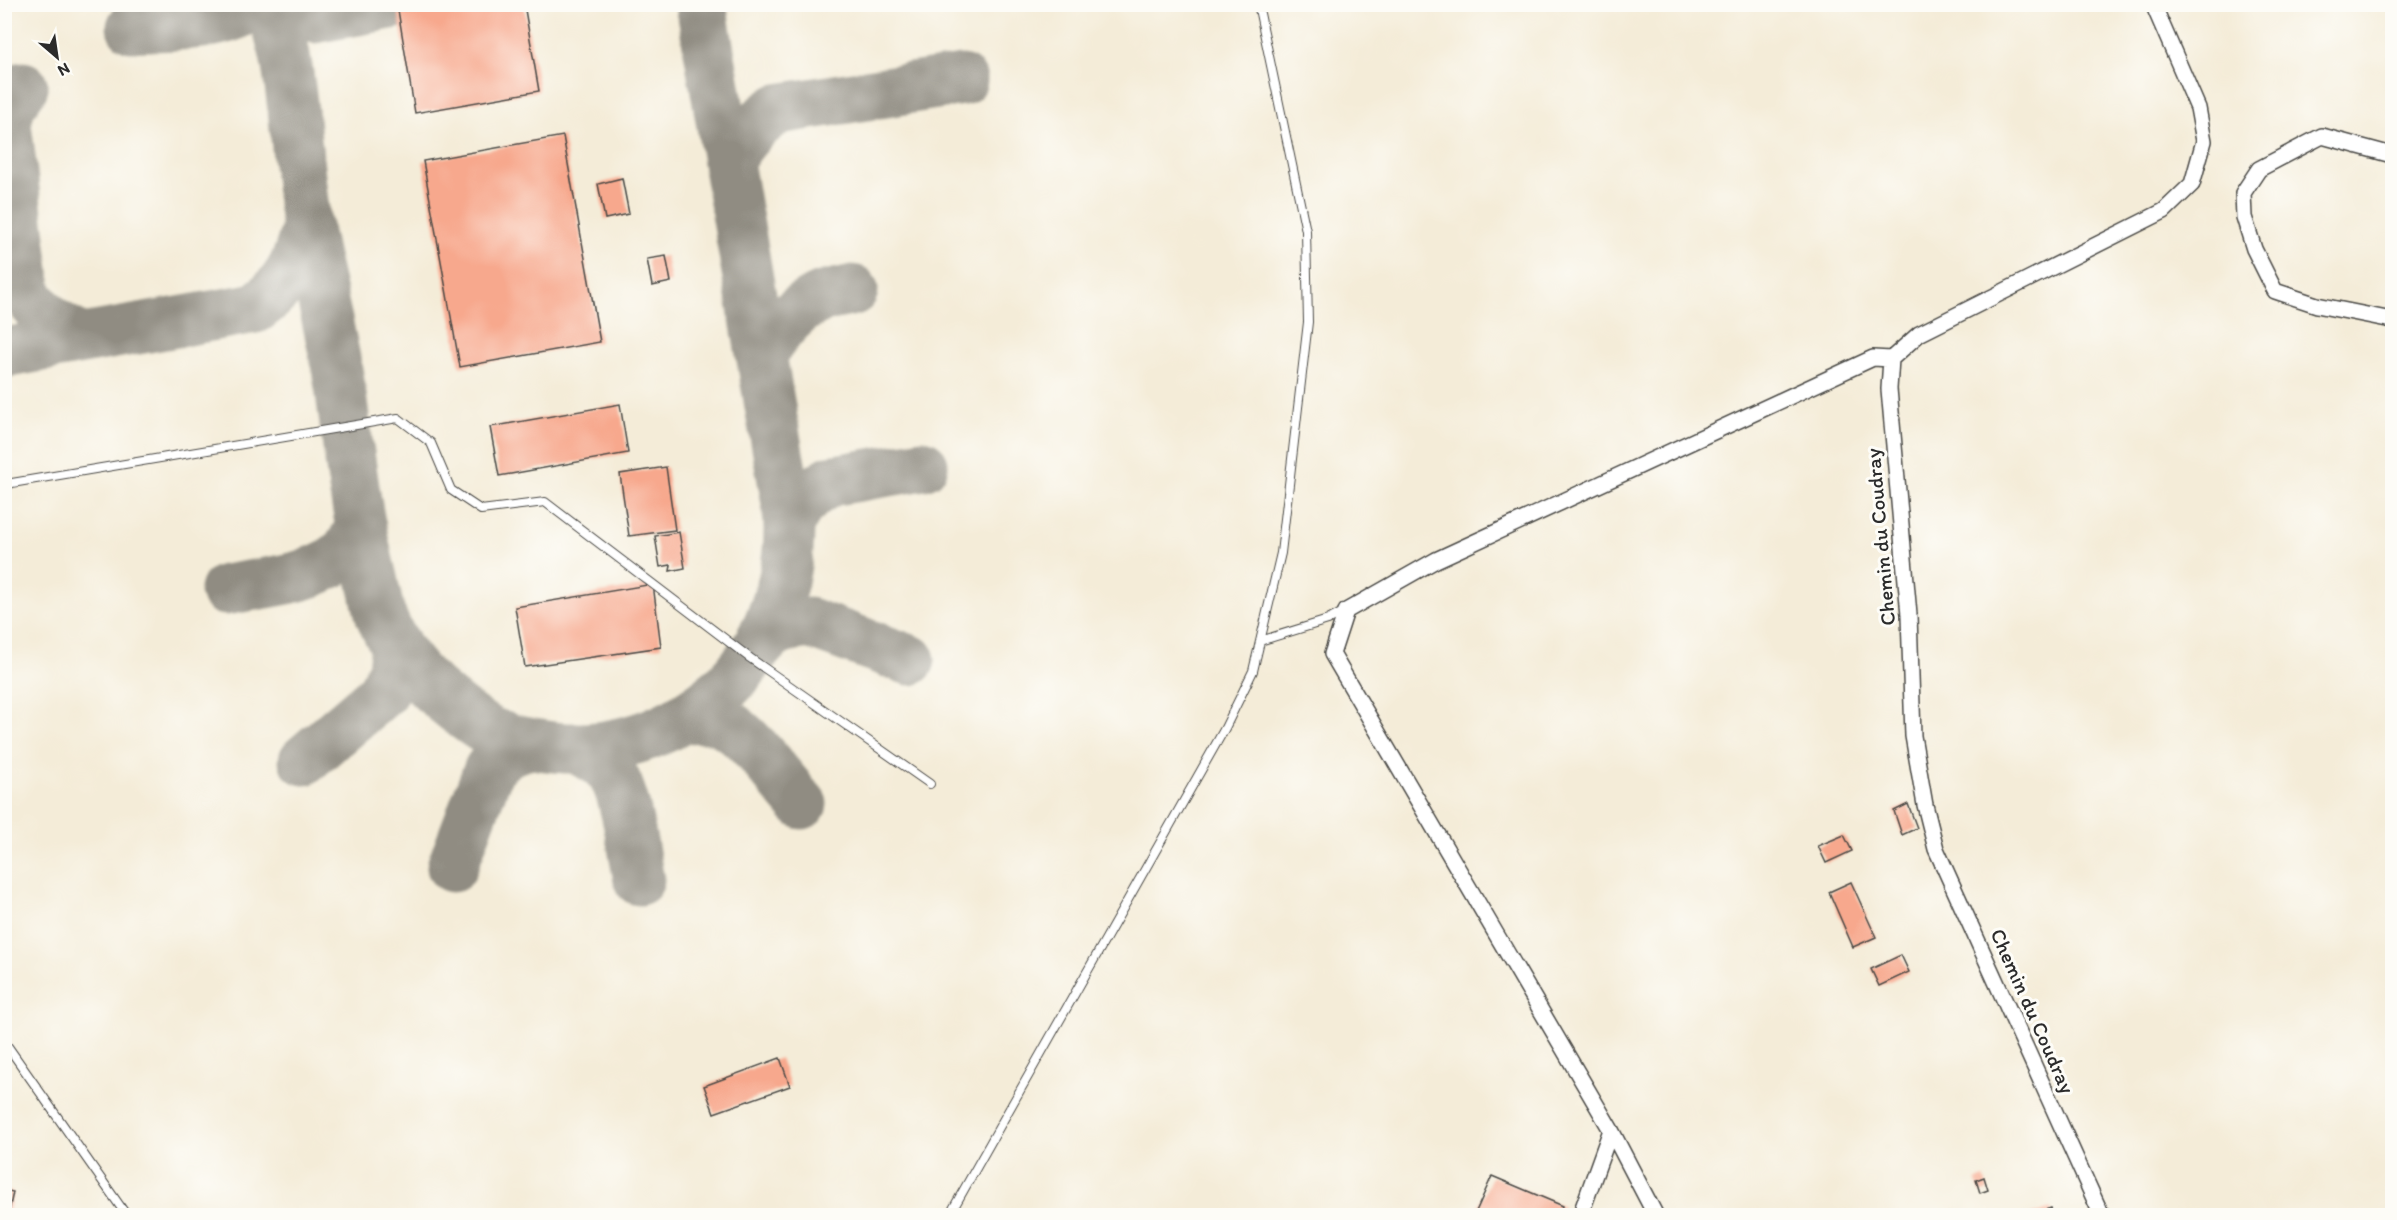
<svg xmlns="http://www.w3.org/2000/svg" width="2397" height="1220" font-family="Itim,sans-serif">
	<rect width="100%" height="100%" fill="#fdfcf7"/>
	<filter id="ink" filterUnits="userSpaceOnUse"><feTurbulence type="fractalNoise" baseFrequency=".0167" numOctaves="2"/><feDisplacementMap in="SourceGraphic" scale="12" xChannelSelector="R" yChannelSelector="G"/><feConvolveMatrix kernelMatrix="1 2 1 2 8 2 1 2 1" color-interpolation-filters="sRGB"/></filter>
	<filter id="wash" filterUnits="userSpaceOnUse"><feTurbulence type="fractalNoise" baseFrequency=".008" numOctaves="4" result="noise"/><feDisplacementMap in="SourceGraphic" scale="24" xChannelSelector="R" yChannelSelector="G"/><feGaussianBlur stdDeviation="1.35" result="paint"/><feColorMatrix in="noise" values="0 0 0 0 0 0 0 0 0 0 0 0 0 0 0 0 0 1.4 0 .05"/><feComposite in="paint" operator="in"/></filter>
	<g filter="url(#wash)">
		<rect width="100%" height="100%" fill="#f4ecd8"/>
		<g fill="none" stroke-linecap="round" stroke-linejoin="round">
			<path stroke="#908c82" stroke-width="51" d="M272,4c4,17 9,34 13,51 11,57 12,116 22,173 10,53 25,105 33,159 9,64 16,128 32,191 3,13 5,26 9,38 12,32 36,61 62,82 15,12 30,25 47,34 14,6 29,10 44,12 64,13 125,-5 176,-44 51,-37 79,-109 79,-171 0,-25 -7,-51 -11,-76l-77,-449
				M283,4l14,9 18,5 76,-14
				M132,27c41,-3 90,2 123,-23
				M23,87l-13,19 -4,18 21,170c16,24 31,33 56,45
				M729,160c13,-22 27,-36 49,-51l184,-29
				M4,353l252,-45c33,-24 41,-43 51,-82
				M762,354c14,-22 32,-46 58,-56 10,-4 23,-5 33,-8
				M789,526l8,-18 14,-14 19,-13 93,-16
				M225,590c39,-8 96,-10 123,-41 5,-6 8,-14 12,-21
				M760,644l15,-12 15,-6 19,-3 101,37
				M684,718c13,0 25,-2 37,3 27,12 60,60 81,83
				M575,748c12,6 23,10 32,20 19,18 26,84 32,112
				M304,760l78,-67 11,-23 3,-26
				M452,867l37,-98c13,-16 23,-21 43,-25"/>
		</g>
		<g id="blocks">
			<path fill="#f7a88d" d="M397,4h127l15,87 -124,22z
				M563,136l37,206 -140,25 -37,-206z
				M622,178l7,36 -24,5 -7,-35z
				M666,256l5,26 -19,4 -5,-27z
				M620,404l8,49 -129,23 -9,-49z
				M666,467l9,63 -46,6 -9,-62z
				M679,532l6,36 -15,3 1,-6 -11,2 -5,-31z
				M653,584l8,63 -136,20 -10,-60z
				M1908,804l9,24 -15,7 -8,-24z
				M1844,835l8,16 -26,12 -8,-17z
				M1851,882l25,55 -23,10 -24,-55z
				M1901,955l8,17 -30,14 -8,-17z
				M780,1058l10,28 -76,27 -10,-27z
				M1492,1176l71,30 -4,10h-85z
				M1984,1177l4,13 -8,3 -4,-13z
				M4,1190l9,2 -5,24h-4z
				M2051,1208l2,8h-23v-1z"/>
		</g>
	</g>
	<g filter="url(#ink)">
		<use href="#blocks" fill-opacity="0" stroke="#494845" stroke-width="1.5"/>
		<g fill="none" stroke-linecap="round" stroke-linejoin="round">
			<g stroke="#494845" stroke-width="10">
				<path id="service" d="M4,488l8,-5 386,-65 33,25 20,47 30,20 64,-8 205,156 180,126
					M1260,641l68,-21 17,-9
					M4,1041l123,175
					M949,1216l276,-488 28,-57 28,-118 27,-231 -2,-91 -48,-227"/>
			</g>
			<g stroke="#494845" stroke-width="18">
				<path id="minor" d="M2392,155l-70,-19 -63,33 -16,24 1,24 10,32 21,42 42,14 75,15
					M1580,1216l31,-86
					M1656,1216l-45,-86 -279,-476 14,-43 90,-51 437,-202 18,1
					M2102,1216l-166,-367 -11,-44 -12,-69 -4,-121 -20,-226 2,-30 28,-25 245,-123 28,-27 12,-43 -6,-33 -45,-104"/>
			</g>
			<use href="#service" stroke="#fff" stroke-width="8"/>
			<use href="#minor" stroke="#fff" stroke-width="15"/>
		</g>
	</g>
	<g text-anchor="middle" dominant-baseline="central" stroke-width="6" stroke-linejoin="round" paint-order="stroke">
		<g font-size="21" fill="#2b2b2b" stroke="#fdfcf7">
			<text transform="translate(1880 537) rotate(-95)">Chemin du Coudray</text>
			<text transform="translate(2033 1011) rotate(66)">Chemin du Coudray</text>
		</g>
	</g>
	<rect width="2397" height="1220" fill="none" stroke="#fdfcf7" stroke-width="24"/>
	<g transform="translate(57 57) rotate(151)" stroke="#fdfcf7" stroke-width="4.5" paint-order="stroke">
	<path d="M0-4.5L10 22L0 15L-10 22Z" fill="#2b2b2b"/>
	<text y="-9" font-size="16" font-weight="bold" text-anchor="middle" fill="#2b2b2b">N</text>
	</g>
</svg>
